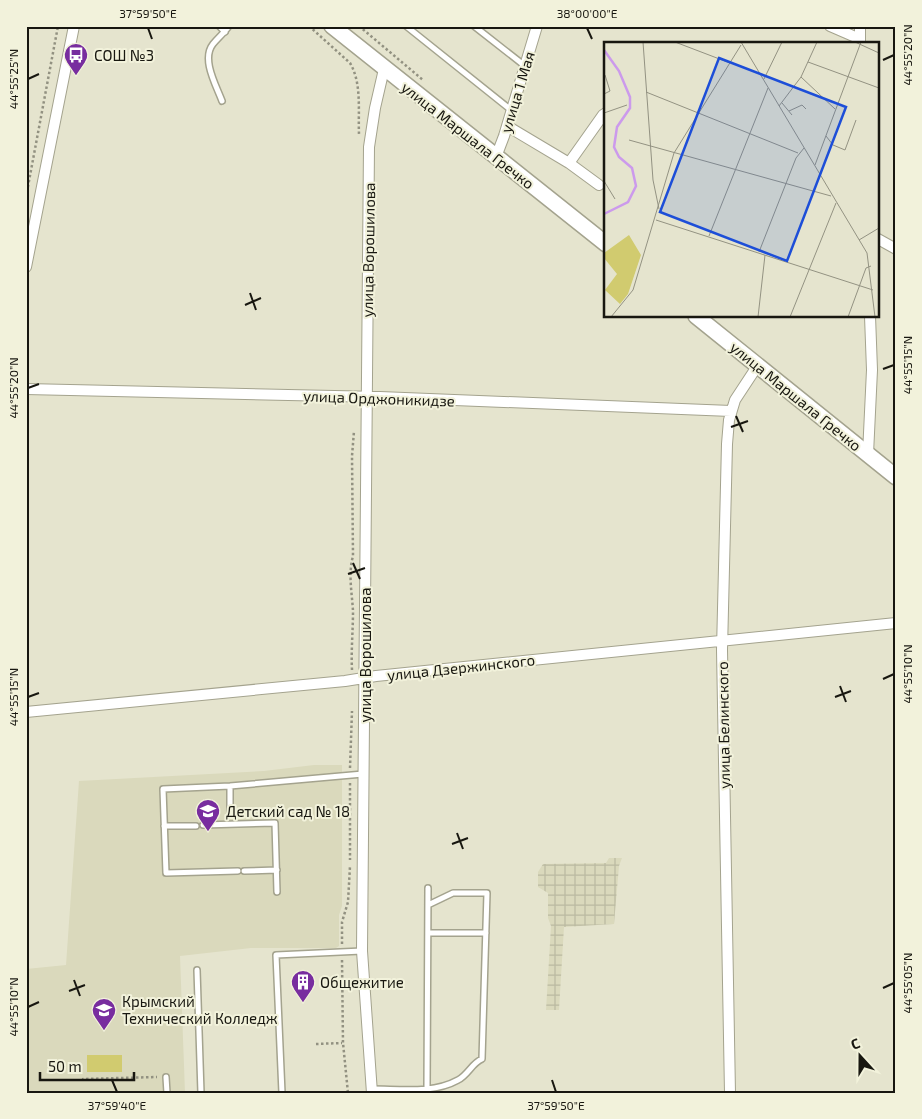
<svg xmlns="http://www.w3.org/2000/svg" width="922" height="1119" font-family="'Exo 2',sans-serif">
	<defs>
		<pattern id="industrial-grid" width="8" height="8" patternUnits="userSpaceOnUse" patternTransform="scale(1.25)"><rect width="8" height="8" fill="#dad9bc"/><path d="M0 4h8M4 0v8" fill="none" stroke="#babaa1"/></pattern>
	</defs>
	<rect width="100%" height="100%" fill="#e5e4ce"/>
	<path fill="#dad9bc" d="M314,765h28v141l-3,9v31l-3,2h-85l-71,8 5,137h-159v-124l40,-4 13,-184 185,-10z"/>
	<path fill="url(#industrial-grid)" d="M609,858h13l-3,8 -5,58 -50,3 -5,83h-13l5,-84 -3,-8v-25l-10,-6v-15l5,-8 63,-1z"/>
	<path fill="#d1cb6f" d="M87,1055h35v17h-35z"/>
	<g fill="none" stroke-linecap="round" stroke-linejoin="round">
		<g stroke="#a4a38e" stroke-width="8">
			<path id="lane" d="M219,26l6,6
				M406,26l105,84
				M474,26l51,40
				M222,101c-6,-16 -21,-42 -9,-57 5,-6 11,-11 16,-18
				M230,786v25
				M203,825l72,-2 2,69
				M164,826h32
				M238,871l-72,2 -3,-84 67,-3 133,-12
				M244,871l33,-1
				M428,933h58
				M197,970l4,123
				M166,1077l1,16
				M372,1089c28,0 61,5 86,-9 10,-5 14,-17 24,-21l5,-166h-34l-25,12
				M427,1089l1,-201
				M282,1093l-6,-138 86,-4"/>
		</g>
		<g stroke="#a4a38e" stroke-width="12">
			<path id="street" d="M830,26l30,13
				M860,26v17
				M507,126l62,37 30,22
				M496,157l8,-21 33,-110
				M569,163l34,-48 3,-2
				M878,239l18,10
				M26,267l48,-241
				M26,389l354,8 351,14
				M868,454l4,-84 -2,-54
				M26,712l319,-31 31,-5 520,-53
				M372,1093l-10,-142 7,-804 6,-39 9,-39
				M730,1093l-8,-443 5,-206 2,-24 6,-20 23,-35"/>
		</g>
		<g stroke="#a4a38e" stroke-width="18">
			<path id="secondary" d="M332,26l274,218
				M696,316l200,161"/>
		</g>
		<path stroke="#929181" stroke-width="2.5" stroke-dasharray="2.5 2.5" stroke-linecap="butt" d="M309,26l41,37c12,20 8,48 9,71
			M359,26l64,54
			M26,197l32,-171
			M352,670c-1,-20 1,-39 1,-59 -1,-18 -5,-37 0,-55l-1,-100 2,-25
			M350,768l2,-57
			M350,783v77
			M342,944v-22l6,-20 2,-36
			M342,960l1,83 5,50
			M316,1044l26,-1
			M83,1081v-2l74,-2"/>
		<use href="#lane" stroke="#fff" stroke-width="5"/>
		<use href="#street" stroke="#fff" stroke-width="10"/>
		<use href="#secondary" stroke="#fff" stroke-width="15"/>
	</g>
	<path fill="none" stroke="#181710" stroke-width="2" d="M148,28l4,11M587,28l5,11M883,60l11,-5M28,79l11,-5M250,293l6,17M245,305l16,-7M883,369l11,-4M28,388l11,-4M736,416l7,16M731,427l17,-6M353,563l7,16M348,574l17,-6M883,679l11,-5M840,686l6,16M28,697l11,-4M835,697l16,-6M457,833l6,16M452,844l16,-6M74,980l6,16M883,988l11,-5M69,991l16,-6M28,1007l11,-5M112,1080l5,12M552,1080l4,12"/>
	<defs>
		<g id="bus-pin" transform="scale(1.25)"><path d="M0 17L-7.5 6A9.5 9.5 0 1 1 7.5 6Z" fill="#782d9f" stroke="#f2f2db"/><path d="M-5-6H5V4H4V6H2V4H-2V6H-4V4H-5ZM-3.5-4V0h7V-4ZM-3.5 1.2v1.5H-2V1.2ZM2 1.2v1.5H3.5V1.2Z" fill="#fff"/></g>
		<g id="school-pin" transform="scale(1.25)"><path d="M0 17L-7.5 6A9.5 9.5 0 1 1 7.5 6Z" fill="#782d9f" stroke="#f2f2db"/><path d="M0-5L7-2L0 1L-7-2ZM-4 1L0 2.5L4 1V4Q0 6-4 4Z" fill="#fff"/></g>
		<g id="building-pin" transform="scale(1.25)"><path d="M0 17L-7.5 6A9.5 9.5 0 1 1 7.5 6Z" fill="#782d9f" stroke="#f2f2db"/><path d="M-4-6H4V6H1V3H-1V6H-4ZM-2.5-4.3h1.7v1.8h-1.7ZM.8-4.3h1.7v1.8H.8ZM-2.5-1h1.7V.8h-1.7ZM.8-1h1.7V.8H.8Z" fill="#fff"/></g>
		<g id="university-pin" transform="scale(1.25)"><path d="M0 17L-7.5 6A9.5 9.5 0 1 1 7.5 6Z" fill="#782d9f" stroke="#f2f2db"/><path d="M0-5L7-2L0 1L-7-2ZM-4 1L0 2.5L4 1V4Q0 6-4 4Z" fill="#fff"/></g>
	</defs>
	<g fill-rule="evenodd">
		<use href="#bus-pin" x="76" y="55"/>
		<use href="#school-pin" x="208" y="811"/>
		<use href="#building-pin" x="303" y="982"/>
		<use href="#university-pin" x="104" y="1010"/>
	</g>
	<g text-anchor="middle" dominant-baseline="central" stroke-width="4" stroke-linejoin="round" paint-order="stroke">
		<g font-size="15" fill="#181710" stroke="#f2f2db" text-anchor="start">
			<text x="94" y="55">СОШ №3</text>
			<text x="226" y="811">Детский сад № 18</text>
			<text x="320" y="982">Общежитие</text>
			<text x="122" y="1001">Крымский<tspan x="122" dy="17">Технический Колледж</tspan></text>
		</g>
		<g font-size="15" fill="#181710" stroke="#f2f2db">
			<text transform="translate(517 92) rotate(-73)">улица 1 Мая</text>
			<text transform="translate(468 135) rotate(38)">улица Маршала Гречко</text>
			<text transform="translate(368 250) rotate(-89)">улица Ворошилова</text>
			<text transform="translate(796 396) rotate(39)">улица Маршала Гречко</text>
			<text transform="translate(379 398) rotate(2)">улица Орджоникидзе</text>
			<text transform="translate(365 655) rotate(-90)">улица Ворошилова</text>
			<text transform="translate(461 667) rotate(-6)">улица Дзержинского</text>
			<text transform="translate(723 725) rotate(-91)">улица Белинского</text>
		</g>
	</g>
	<g transform="translate(604 42)">
		<rect width="275" height="275" fill="#e5e4ce"/>
		<path d="M25,193l12,20 -13,39 -8,10 -15,-14 12,-16 -13,-16v-5z" fill="#d1cb6f"/>
		<path fill="none" stroke="#cc9aec" stroke-width="2.5" d="M0,8l15,21 11,26v11l-13,19 -3,20 5,10 13,11 4,18 -8,16 -24,12"/>
		<path fill="none" stroke="#939282" stroke-width="1" d="M39,0l10,138 6,29M71,0l55,21M137,0l126,211 8,64M251,0l24,11M204,20l71,26M197,35l34,32M160,37l18,-37M42,50l152,61M0,52l6,-3 -5,-16M178,61l10,12M175,64l22,-29 16,-35M185,69l13,-6 4,4M0,71l23,-8M222,94l7,9 12,5 11,-30M25,98l202,56M211,123l46,-123M0,139l11,18M52,178l217,70M105,194l59,-148M255,198l20,-12M155,210l37,-94 8,-10M7,275l22,-27 41,-137 67,-108M154,275l7,-62M186,275l46,-114M244,275l18,-49 5,-2"/>
		<path fill="#1d4ed8" fill-opacity="0.15" stroke="#1d4ed8" stroke-width="2.5" d="M115,16l127,49 -59,154 -127,-49z"/>
		<rect width="275" height="275" fill="none" stroke="#181710" stroke-width="2.5"/>
	</g>
	<rect width="922" height="1119" fill="none" stroke="#f2f2db" stroke-width="55"/>
	<g transform="translate(860 1056) rotate(339)" stroke="#f2f2db" stroke-width="4" paint-order="stroke">
	<path d="M0-4L9 19L0 12L-9 19Z" fill="#181710"/>
	<text y="-8" font-size="14" font-weight="bold" text-anchor="middle" fill="#181710">С</text>
	</g>
	<path d="M40 1072v8h94v-8" fill="none" stroke="#181710" stroke-width="2.5"/>
	<text x="48" y="1072" font-size="15" fill="#181710" stroke="#f2f2db" stroke-width="4" paint-order="stroke">50 m</text>
	<rect x="28" y="28" width="866" height="1064" fill="none" stroke="#181710" stroke-width="2"/>
	<g font-size="12" text-anchor="middle" fill="#181710">
		<text x="148" y="18">37°59'50"E</text>
		<text x="587" y="18">38°00'00"E</text>
		<text transform="translate(908 55) rotate(-90)" y="4">44°55'20"N</text>
		<text transform="translate(14 79) rotate(-90)" y="4">44°55'25"N</text>
		<text transform="translate(908 365) rotate(-90)" y="4">44°55'15"N</text>
		<text transform="translate(14 388) rotate(-90)" y="4">44°55'20"N</text>
		<text transform="translate(908 674) rotate(-90)" y="4">44°55'10"N</text>
		<text transform="translate(14 697) rotate(-90)" y="4">44°55'15"N</text>
		<text transform="translate(908 983) rotate(-90)" y="4">44°55'05"N</text>
		<text transform="translate(14 1007) rotate(-90)" y="4">44°55'10"N</text>
		<text x="117" y="1110">37°59'40"E</text>
		<text x="556" y="1110">37°59'50"E</text>
	</g>
</svg>
